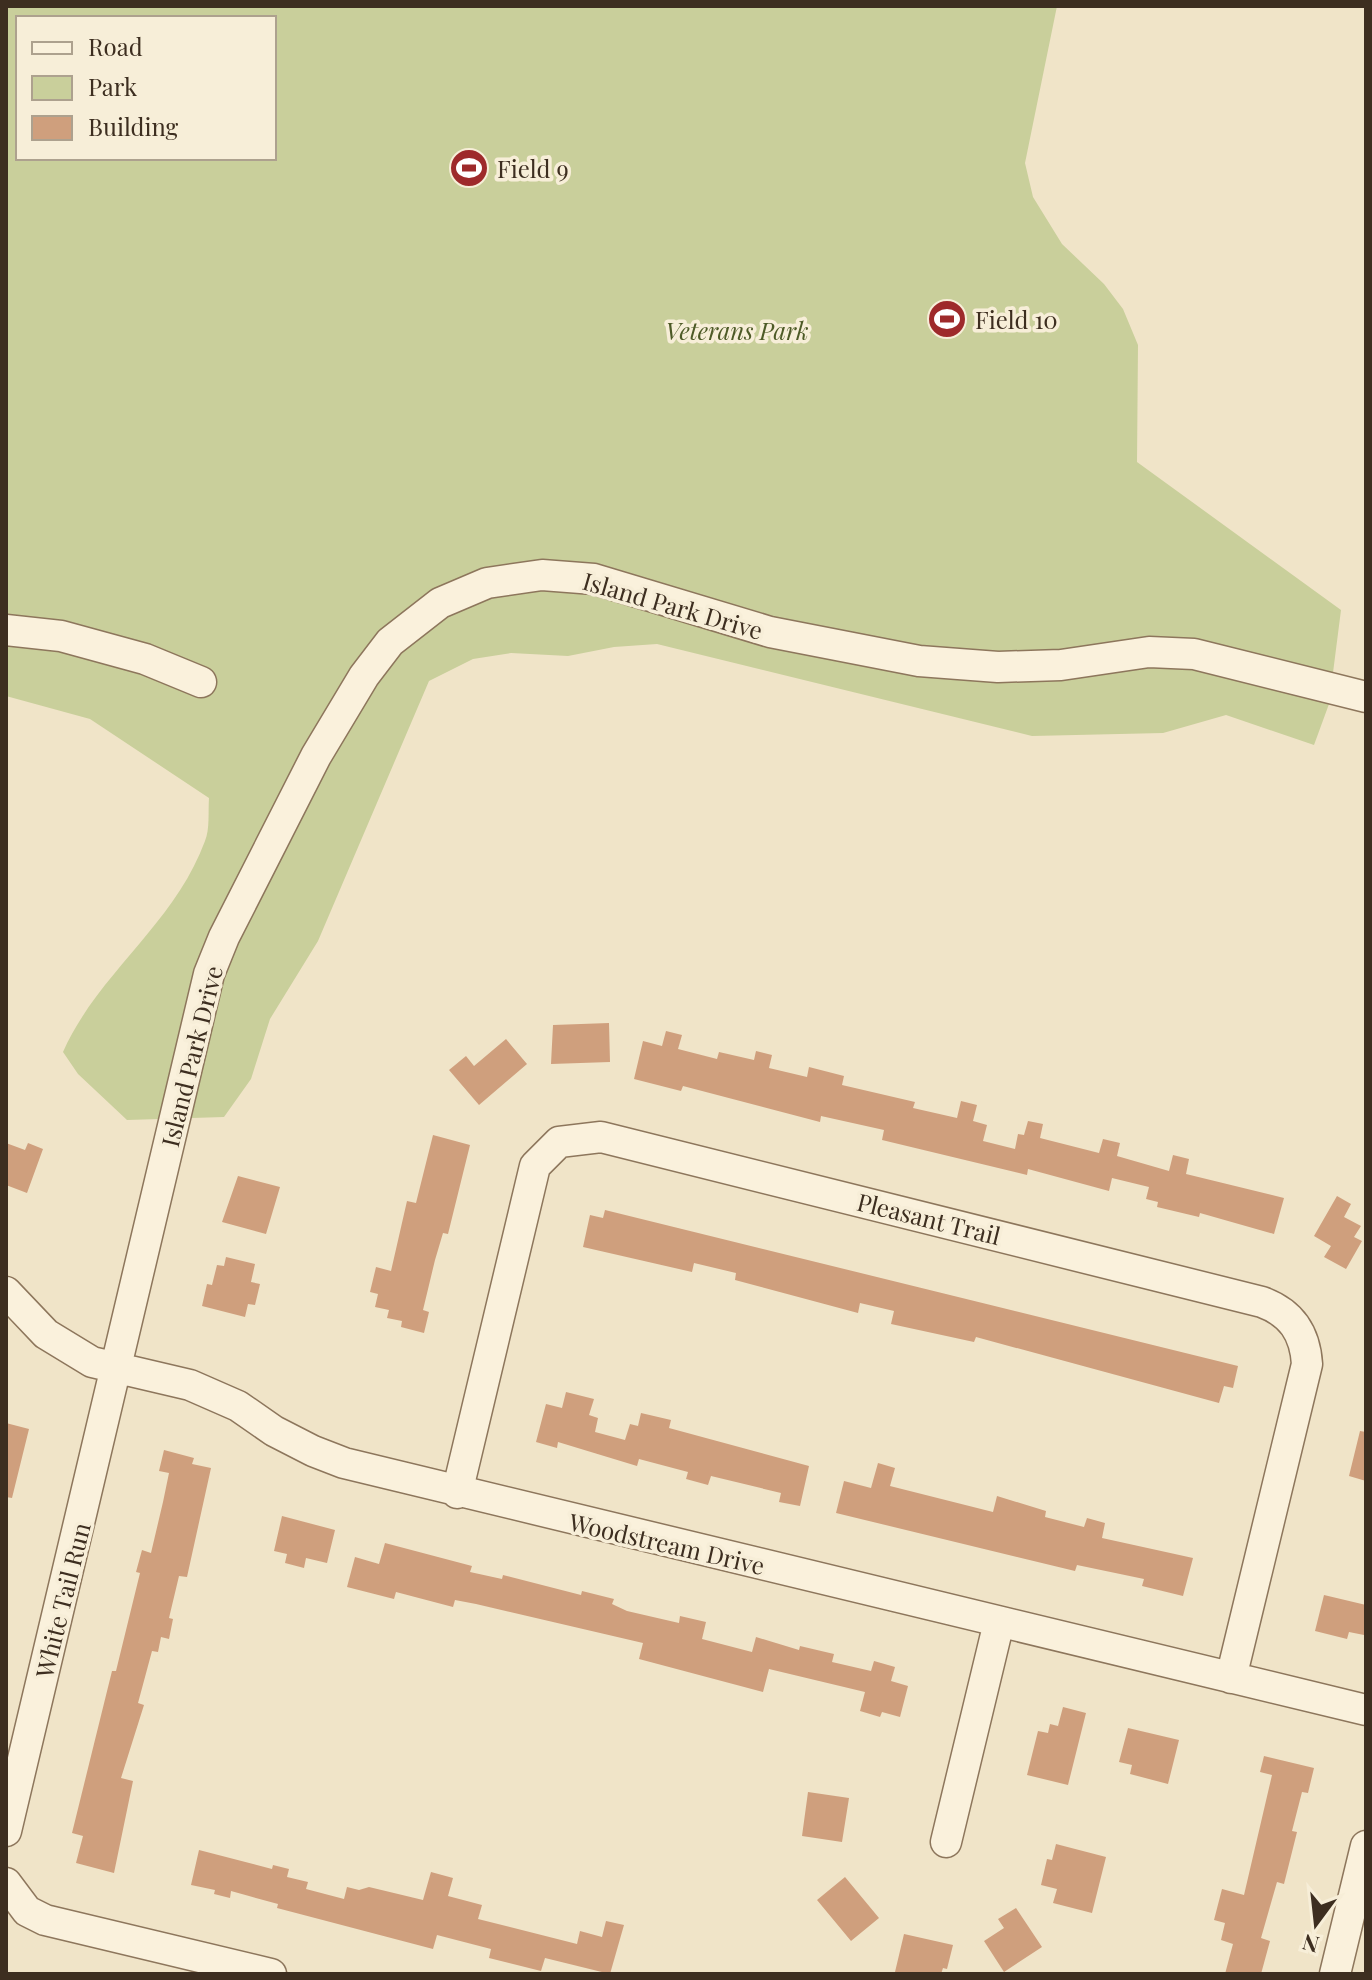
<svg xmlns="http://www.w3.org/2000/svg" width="1372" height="1980" font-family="'Playfair Display',serif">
	<rect width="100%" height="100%" fill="#f0e4c8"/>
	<path fill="#c9cf9b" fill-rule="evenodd" d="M6,6h1051l-32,157 8,34 29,47 42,40 19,25 15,36 -1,117 204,148 -12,94 -15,41 -88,-30 -63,18 -131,3 -375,-92 -43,3 -46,9 -57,-3 -38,6 -44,22 -111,260 -48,78 -19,60 -27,38 -97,3 -49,-46 -15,-22c35,-79 111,-127 142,-211 5,-12 3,-29 4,-43l-119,-79 -84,-23zM18,18h256v140h-256z"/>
	<path fill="#cf9f7d" d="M609,1023l1,39 -59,2 2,-39z
		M666,1031l16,4 -4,14 39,10 2,-7 35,8 2,-9 16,4 -3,13 38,9 2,-10 35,9 -2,9 73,17 -2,6 44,10 4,-17 16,4 -4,16 14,4 -4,16 32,8 3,-15 6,1 4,-14 15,3 -3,14 59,15 4,-14 17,4 -3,13 52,15 4,-16 16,4 -3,15 98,24 -10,36 -74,-21 -1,4 -42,-10 1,-5 -12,-3 3,-12 -37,-9 -3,13 -81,-22 -1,6 -145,-35 2,-10 -63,-14 -1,6 -137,-36 -2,5 -47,-12 9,-38 19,5z
		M506,1039l21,25 -48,41 -30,-35 17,-14 8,10z
		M433,1135l37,10 -22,89 -5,-1 -8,27 -12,50 6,2 -5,21 -23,-6 1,-6 -15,-3 2,-8 -14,-3 3,-13 -8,-2 6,-25 15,4 16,-70 9,2z
		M6,1143l19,7 3,-7 15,6 -16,44 -21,-8z
		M238,1176l42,11 -14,47 -44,-12z
		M1337,1196l14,8 -7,13 17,9 -7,11 8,4 -16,28 -22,-12 7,-11 -17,-10z
		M605,1210l633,156 -5,22 -9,-2 -5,17 -243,-66 -2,5 -83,-18 3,-13 -34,-8 -2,10 -123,-33 1,-7 -42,-10 -2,9 -109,-25 7,-32 13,3z
		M226,1257l29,7 -4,18 9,2 -5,21 -7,-1 -3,13 -43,-11 5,-22 5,1 5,-20 7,1z
		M566,1392l28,7 -5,16 9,3 -3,14 30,8 5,-16 8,2 3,-13 30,7 -2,8 140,38 -9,40 -21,-4 2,-9 -70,-17 -3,9 -22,-6 2,-7 -49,-13 -2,7 -79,-24 -1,6 -21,-6 10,-38 16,4z
		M6,1423l23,6 -17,69 -6,-1z
		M1360,1431l6,1v49l-17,-5z
		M164,1450l30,8 -2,6 19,4 -24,109 -8,-1 -10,42 4,1 -4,20 -8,-2 -3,15 -6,-1 -14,52 6,2 -23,73 12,3 -19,92 -38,-10 7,-27 -11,-3 40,-162h4l24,-98 -4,-1 6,-22 9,3 12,-51 6,-29 -10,-2z
		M878,1463l17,5 -5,18 103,26 4,-16 49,15 -1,6 39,10 3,-9 18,5 -3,15 91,20 -10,38 -41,-10 2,-7 -67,-14 -2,6 -239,-58 8,-32 27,7z
		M282,1516l53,14 -8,33 -21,-5 -2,10 -19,-5 2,-9 -13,-3z
		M385,1543l87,23 -2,6 32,7 1,-4 78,20 1,-4 32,8 -2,5 15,7 52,12 1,-7 26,6 -4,17 50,13 4,-15 43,13 1,-4 34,8 -2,8 39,9 3,-10 21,6 -4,14 17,5 -8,31 -18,-5 -2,5 -20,-6 5,-19 -96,-23 -6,23 -124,-33 4,-16 -167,-39 -21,-4 -2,7 -57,-15 -2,7 -47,-12 8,-30 24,7z
		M1324,1595l42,10 -2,30 -15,-3 -2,7 -32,-8z
		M1063,1707l23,6 -18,72 -41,-10 11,-44 10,2 2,-9 8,2z
		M1128,1728l51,12 -11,44 -38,-10 2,-9 -13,-3z
		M1264,1756l50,12 -6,25 -6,-1 -10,39 5,1 -13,52 -7,-2 -16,56 9,3 -9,33h-36l8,-30 -12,-4 4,-17 -11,-3 8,-31 22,6 28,-120 -12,-3z
		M808,1792l41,6 -7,44 -40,-6z
		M1056,1844l50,13 -14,56 -39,-10 4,-14 -16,-4 6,-26 5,1z
		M199,1850l73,19 1,-4 16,4 -2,8 21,5 -2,7 38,10 3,-12 12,3 10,-3 54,13 8,-28 22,6 -5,18 34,9 -4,14 99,25 3,-13 22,6 4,-16 18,4 -14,49 -65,-16 -4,13 -52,-13 2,-9 -54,-14 -4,14 -156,-41 1,-4 -29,-8 -18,-5 -1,7 -16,-4 1,-4 -24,-5z
		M845,1877l34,41 -28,23 -34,-41z
		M1016,1908l26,39 -38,25 -20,-31 20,-13 -6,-9z
		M904,1934l49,11 -6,24 -4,-1 -2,6 -46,-2z"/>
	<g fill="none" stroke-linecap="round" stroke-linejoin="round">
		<g stroke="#8d765c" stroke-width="33">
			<path id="minor" d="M6,630l55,6 84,23 56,23
				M6,1292l40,42 46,28 98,23 48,21 36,25 39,20 31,12 1022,247
				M457,1493l78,-327 24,-24 42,-5 661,165c30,11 43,31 45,62l-76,314
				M6,1831l203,-857 15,-37 92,-181 48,-80 26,-34 50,-39 47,-20 55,-8 52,4 176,53 149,29 79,6 63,-2 88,-13 45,2 172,43
				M946,1842l53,-220
				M6,1883l21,28 18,9 226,54
				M1335,1974l31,-128"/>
		</g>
		<use href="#minor" stroke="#faf1dc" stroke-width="30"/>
	</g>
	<defs>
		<g id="stadium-disc" transform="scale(2)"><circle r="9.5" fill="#9e2a2b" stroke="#f7eed8"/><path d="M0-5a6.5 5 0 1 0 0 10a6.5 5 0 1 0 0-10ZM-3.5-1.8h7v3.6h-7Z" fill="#fff"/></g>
	</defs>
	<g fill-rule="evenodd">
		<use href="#stadium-disc" x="469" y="168"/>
		<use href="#stadium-disc" x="947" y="319"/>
	</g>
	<g text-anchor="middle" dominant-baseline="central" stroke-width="7" stroke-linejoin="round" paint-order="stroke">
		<g font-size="24" fill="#3d2e20" stroke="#f7eed8" text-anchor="start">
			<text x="497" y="168">Field 9</text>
			<text x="975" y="319">Field 10</text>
		</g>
		<g font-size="24" font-style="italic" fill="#4d5a26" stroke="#f7eed8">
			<text x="737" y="330">Veterans Park</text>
		</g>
		<g font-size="24" fill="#3d2e20" stroke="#f7eed8">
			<text transform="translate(673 605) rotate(16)">Island Park Drive</text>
			<text transform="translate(191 1056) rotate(-76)">Island Park Drive</text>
			<text transform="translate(929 1218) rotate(14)">Pleasant Trail</text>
			<text transform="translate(667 1543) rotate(13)">Woodstream Drive</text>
			<text transform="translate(62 1600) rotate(-76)">White Tail Run</text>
		</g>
	</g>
	<rect width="1372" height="1980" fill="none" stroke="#3d2e20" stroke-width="16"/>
	<rect x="16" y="16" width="260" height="144" fill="#f7eed8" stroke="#ada18e" stroke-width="2"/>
	<rect x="32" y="42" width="40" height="12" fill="#faf1dc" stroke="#ada18e" stroke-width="2"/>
	<text x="88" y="56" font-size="24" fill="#3d2e20">Road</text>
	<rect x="32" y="76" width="40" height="24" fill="#c9cf9b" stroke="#ada18e" stroke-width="2"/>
	<text x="88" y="96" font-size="24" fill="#3d2e20">Park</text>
	<rect x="32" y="116" width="40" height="24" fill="#cf9f7d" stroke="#ada18e" stroke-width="2"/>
	<text x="88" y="136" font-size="24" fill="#3d2e20">Building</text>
	<g transform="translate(1316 1924) rotate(195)" stroke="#f7eed8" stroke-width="6" paint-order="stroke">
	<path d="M0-6L14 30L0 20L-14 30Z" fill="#3d2e20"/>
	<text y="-12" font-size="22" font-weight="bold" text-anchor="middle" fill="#3d2e20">N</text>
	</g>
</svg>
